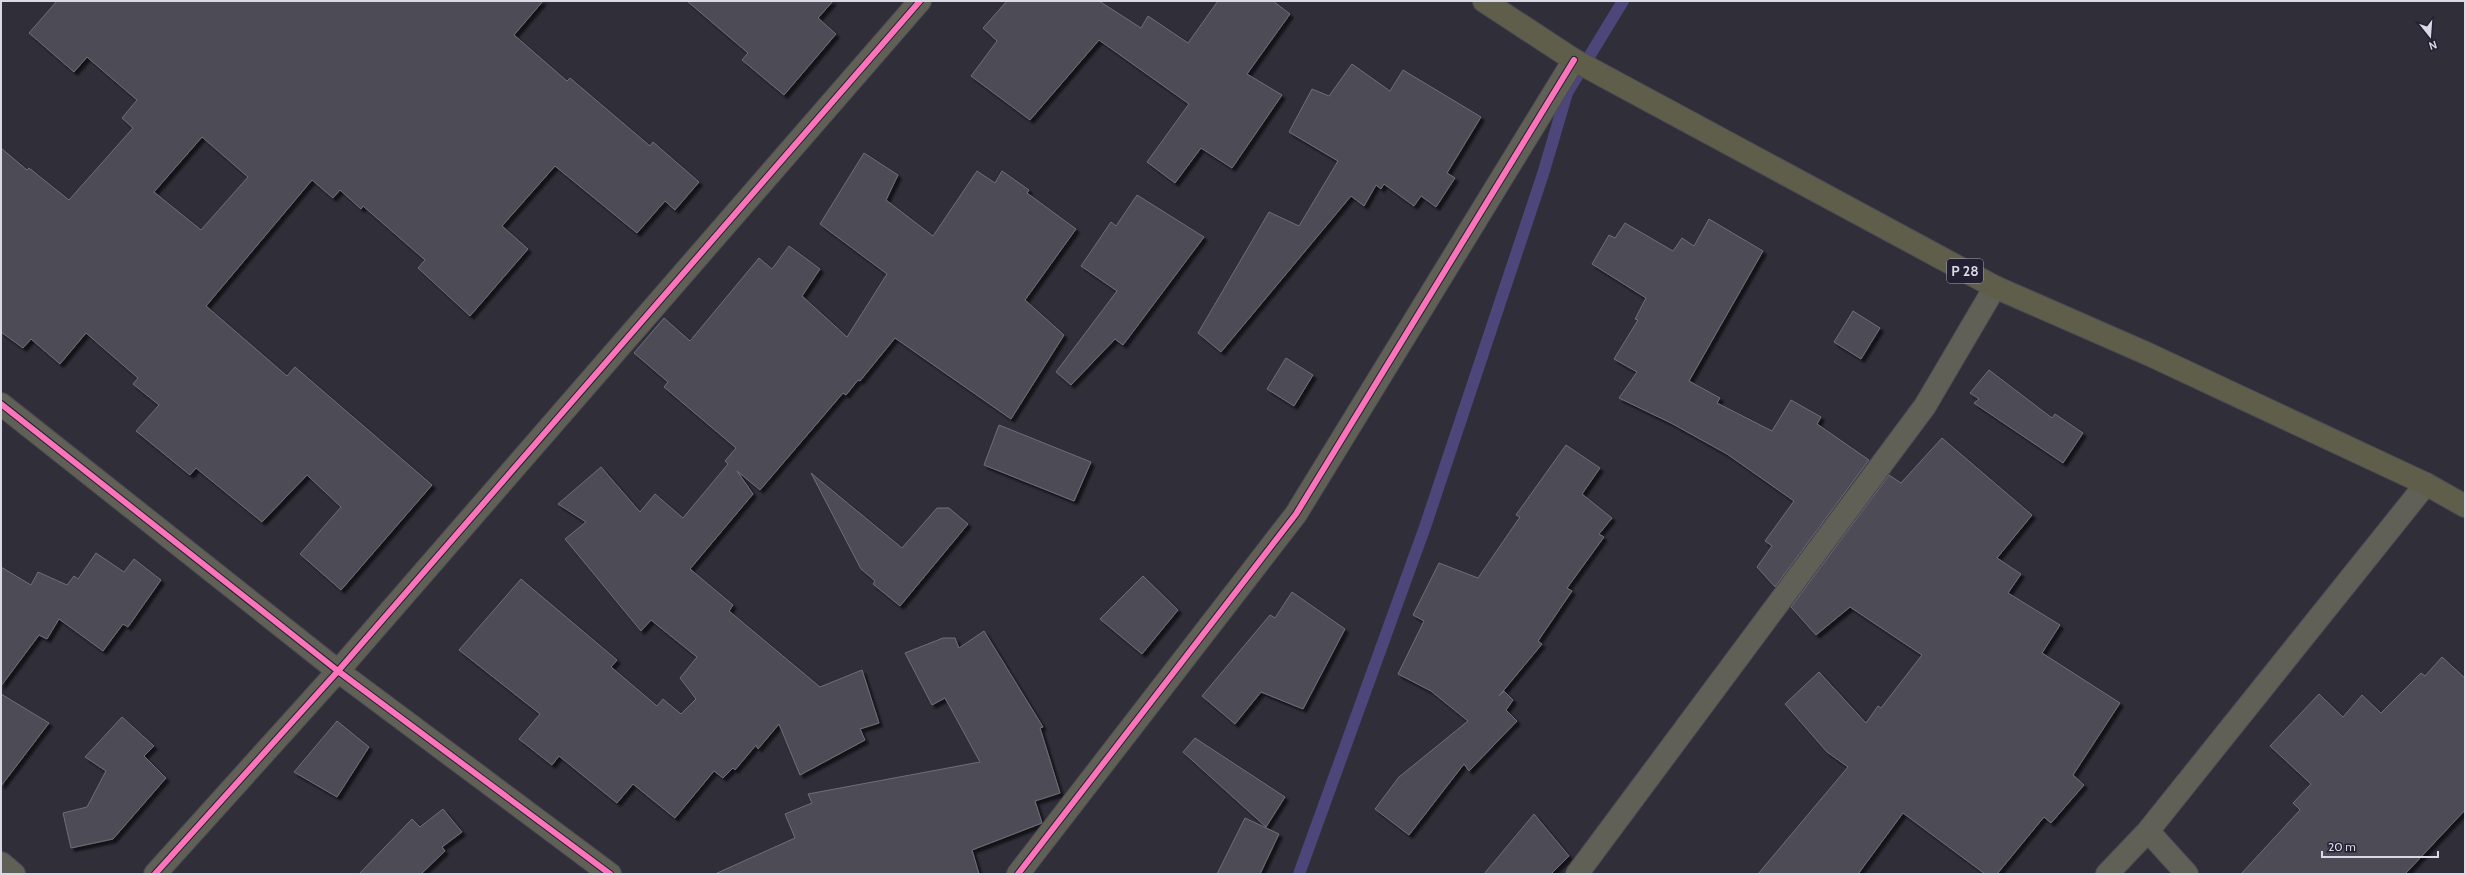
<svg xmlns="http://www.w3.org/2000/svg" width="2466" height="875" font-family="Cabin,sans-serif">
	<defs>
		<filter id="shadow"><feDropShadow dx="3.5" dy="3.5" stdDeviation="1" flood-color="#0009"/></filter>
	</defs>
	<rect width="100%" height="100%" fill="#302e39"/>
	<g fill="none" stroke-linecap="round" stroke-linejoin="round">
		<path stroke="#4c467b" stroke-width="12" d="M1299,874l126,-347 118,-353 24,-81 56,-92"/>
	</g>
	<path fill="#4d4c55" stroke="#6f6e78" fill-rule="evenodd" filter="url(#shadow)" d="M57,1h486l-29,34 53,46 3,-3 80,68 3,-4 46,40 -24,28 -10,-9 -28,32 -82,-67 -53,60 26,23 -58,67 -52,-48 7,-8 -62,-54 -2,3 -21,-19 -7,8 -21,-18 -106,126 81,70 8,-9 137,118 -91,105 -41,-36 41,-47 -34,-32 -45,47 -66,-54 -6,7 -54,-44 23,-26 -26,-21 5,-6 -52,-45 -26,31 -29,-25 -8,9 -22,-16v-184l26,22 2,-2 40,32 64,-72 -11,-10 15,-18 -50,-43 -13,15 -45,-39zM202,137l46,40 -47,53 -47,-38z
		M687,1h146l-15,17 18,16 -52,61 -42,-35 6,-7z
		M1007,1h92l42,27 7,-12 40,27 30,-42h55l17,13 -43,60 35,21 -50,73 -31,-20 -26,35 -28,-21 42,-58 -90,-64 -69,80 -59,-44 26,-35 -14,-13z
		M1352,64l38,27 13,-21 78,47 -34,56 8,5 -19,29 -15,-11 -7,10 -30,-22 -3,5 -5,-4 -12,21 -13,-10 -130,156 -23,-19 71,-121 30,14 39,-65 -49,-29 23,-43 17,7z
		M864,153l34,22 -12,25 47,36 44,-65 18,12 7,-12 27,19 -2,3 49,36 -51,71 39,35 -53,84 -116,-81 -35,43 -2,-1 -12,15 -3,-2 -83,97 -23,-19 16,23 -63,75 43,36 -4,6 91,76 42,-17 17,53 -19,6 5,11 -65,35 -21,-51 -21,25 -2,-4 -21,25 -2,-2 -10,10 -9,-7 -39,47 -42,-34 -16,19 -58,-47 -7,9 -33,-26 21,-25 -81,-64 62,-71 96,81 -6,7 46,39 6,-7 18,15 15,-15 -16,-21 17,-21 -46,-37 -10,11 -76,-92 21,-17 -28,-18 43,-37 39,45 15,-18 28,24 45,-54 -3,-3 11,-13 -72,-61 4,-5 -34,-29 30,-35 26,23 69,-83 13,11 17,-23 31,23 -18,27 45,41 40,-63 -67,-50z
		M1137,195l67,42 -81,108 -8,-6 -44,46 -15,-13 61,-81 -36,-25 30,-44 5,4z
		M1709,219l54,32 -74,130 31,17 -3,5 55,28 19,-31 30,17 -4,7 52,36 -94,127 -18,-20 15,-21 -7,-5 29,-40 -67,-47 -56,-31 -52,-25 18,-26 -23,-13 24,-39 -3,-1 11,-21 -54,-34 17,-29 6,3 10,-15 48,28 9,-13 12,8z
		M1853,311l27,17 -19,31 -27,-17z
		M1286,358l27,17 -19,31 -27,-17z
		M1989,370l63,48 3,-4 28,19 -20,30 -89,-60 5,-4 -9,-6z
		M999,425l92,37 -17,39 -90,-36z
		M1942,438l90,77 -35,43 24,16 -13,19 52,32 -18,28 78,50 -47,72 11,10 -33,38 -7,-6 -47,57h-12l-82,-61 -45,61h-100l90,-107 -21,-15 -42,-48 34,-32 47,51 12,-17 3,2 41,-53 -72,-48 -34,28 -25,-28 98,-132 12,8z
		M1566,445l34,23 -18,26 30,24 -13,16 5,3 -37,51 5,3 -34,50 4,3 -43,52 5,-5 9,9 -7,10 11,11 -48,50 -5,-7 -55,71 -34,-26 24,-32 69,-56 -37,-30 -33,-17 26,-53 -11,-6 26,-52 39,15 42,-61 -4,-2z
		M811,473l91,75 35,-40h12l19,16 -68,82 -27,-22 2,-3 -14,-12z
		M96,553l28,19 10,-13 27,21 -33,47 -5,-3 -20,27 -44,-32 -12,20 -8,-4 -38,51v-119l30,18 7,-13 29,13 7,-9 4,3z
		M1143,576l35,34 -36,44 -42,-35z
		M1292,592l53,37 -42,80 -42,-17 -26,32 -33,-28 68,-81 5,3z
		M984,631l59,96 -3,1 20,65 -25,8 7,22 -70,27 7,24h-264l80,-36 -10,-24 27,-11 -4,-9 172,-32 -35,-64 -13,7 -27,-52 38,-15h12l4,10z
		M2442,657l23,21v132l-60,64h-164l59,-64 -7,-7 18,-19 -41,-38 49,-52 24,23 19,-22 19,18 40,-40 4,3z
		M1,694l48,29 -48,63z
		M122,717l32,29 -10,10 22,22 -53,61 -42,9 -8,-35 24,-6 19,-36 -21,-14z
		M337,721l32,26 -32,50 -43,-25z
		M1195,738l90,59 -19,30 -83,-75z
		M443,809l19,23 -20,15 3,4 -24,23h-62l53,-55 8,8z
		M1534,814l35,42 -18,18h-67z
		M1245,818l34,16 -19,40h-43z"/>
	<g fill="none" stroke-linecap="round" stroke-linejoin="round">
		<g stroke="#4c4a54" stroke-width="24">
			<path id="minor" d="M1,404l337,267 272,203
				M1,863l13,11
				M155,874l183,-203 582,-670
				M1018,874l278,-360 278,-454
				M1577,874l348,-468 70,-119
				M2107,874l41,-43
				M2187,874l-39,-43 278,-347"/>
		</g>
		<g stroke="#4c4a54" stroke-width="24">
			<path id="major" d="M1484,1l90,59 421,227 153,67 278,130 39,22"/>
		</g>
		<use href="#minor" stroke="#606056" stroke-width="22"/>
		<use href="#major" stroke="#5f5e4b" stroke-width="22"/>
		<g stroke="#222032" stroke-width="8">
			<path id="cycleway" d="M1,404l337,267 272,203
				M155,874l183,-203 582,-670
				M1018,874l278,-360 278,-454"/>
		</g>
		<use href="#cycleway" stroke="#fb73b8" stroke-width="6"/>
	</g>
	<g text-anchor="middle" dominant-baseline="central" stroke-width="3" stroke-linejoin="round" paint-order="stroke">
		<rect fill="#222032" stroke="#a3a2b0" stroke-width="1" x="1947" y="259" width="36" height="24" rx="3"/>
		<g font-size="14" font-weight="bold" fill="#dad9e6">
			<text x="1965" y="271">P 28</text>
		</g>
	</g>
	<rect width="2466" height="875" fill="none" stroke="#dad9e6" stroke-width="4"/>
	<g transform="translate(2430 36) rotate(163)" stroke="#222032" stroke-width="3" paint-order="stroke">
	<path d="M0-3L7 15L0 10L-7 15Z" fill="#dad9e6"/>
	<text y="-6" font-size="11" font-weight="bold" text-anchor="middle" fill="#dad9e6">N</text>
	</g>
	<path d="M2322 851v6h116v-6" fill="none" stroke="#dad9e6" stroke-width="2"/>
	<text x="2328" y="851" font-size="12" fill="#dad9e6" stroke="#222032" stroke-width="3" paint-order="stroke">20 m</text>
</svg>
